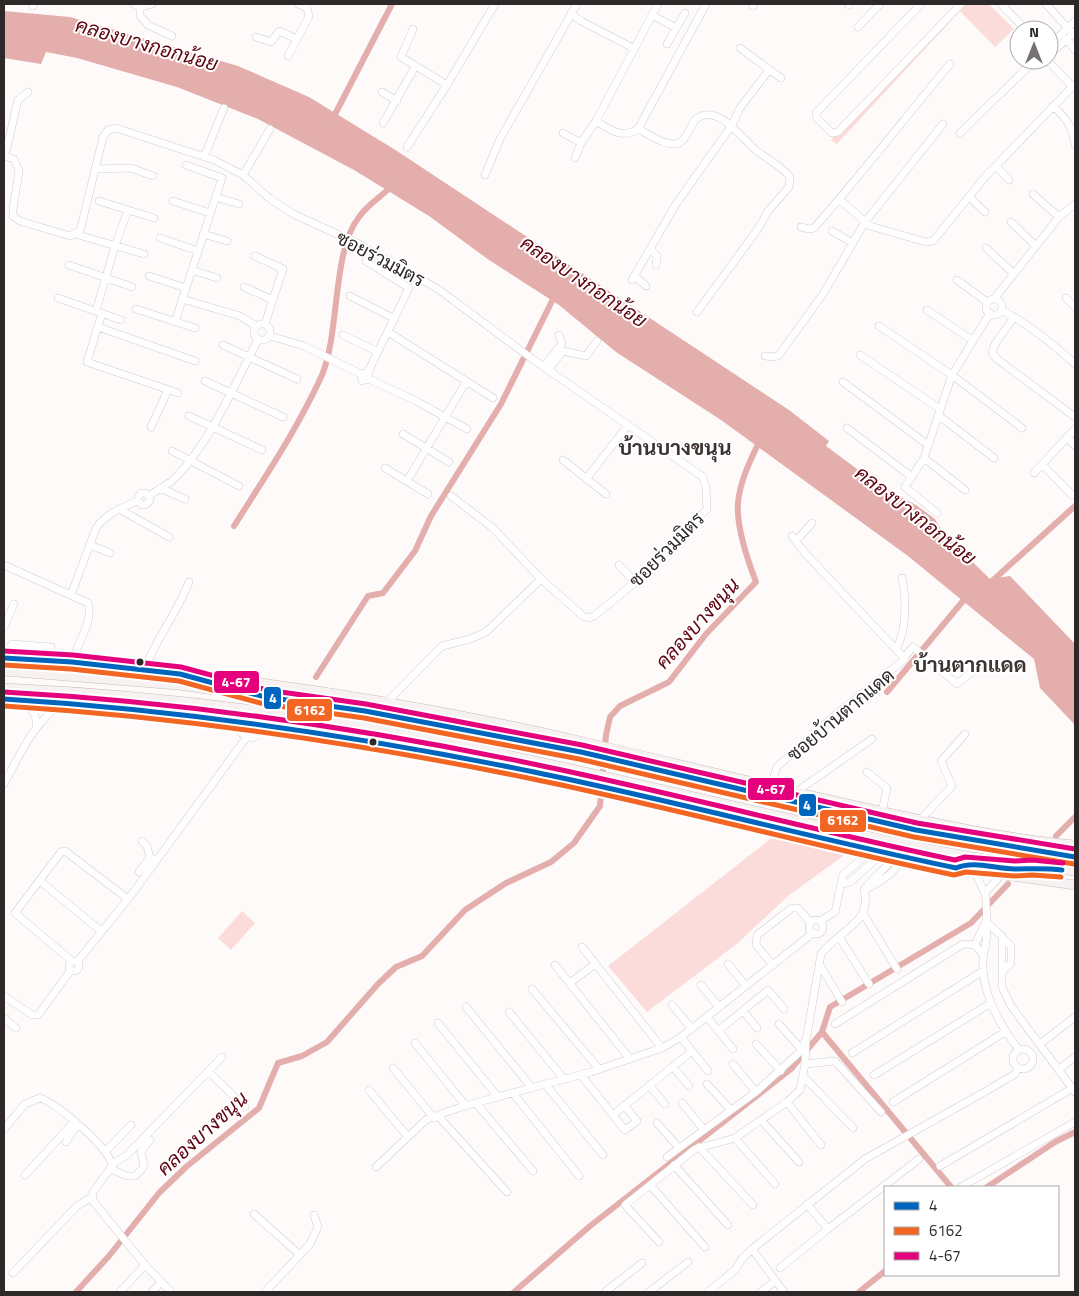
<svg xmlns="http://www.w3.org/2000/svg" width="1079" height="1296" font-family="'Titillium Web',Sarabun,sans-serif">
	<rect width="100%" height="100%" fill="#fefafa"/>
	<path fill="#fbdcda" d="M963,4h26l25,25 -19,18 -35,-36 -123,133 -6,-4z
		M773,837l77,14 -62,45 -50,47 -91,69 -39,-46z
		M242,911l13,12 -24,27 -13,-12z"/>
	<path fill="#e3aeac" d="M4,11l66,6 168,49 71,31 88,54 392,259 40,31 -3,5 54,40 36,19 19,14 8,14 47,46 20,-3 65,68v81l-35,-37 -6,-29 -126,-103 -187,-136 -105,-68 -57,-47 -70,-45 -60,-44 -75,-46 -96,-51 -81,-32 -100,-29 -31,-6 -5,12 -37,-6z"/>
	<g fill="none" stroke-linecap="round" stroke-linejoin="round">
		<path stroke="#e3aeac" stroke-width="6" d="M332,120l60,-116
			M234,526c31,-49 64,-98 88,-151 18,-43 10,-124 37,-158 8,-12 23,-21 33,-31
			M991,582l84,-76
			M316,677l52,-81 15,-3 32,-42 16,-35 70,-112 54,-109
			M887,692l81,-97
			M1056,836l19,-19
			M822,1032l129,155
			M987,1187l68,-45 20,-10
			M76,1292l33,-36 50,-63 27,-26 73,-59 19,-45 24,-7 25,-14 51,-58 18,-17 26,-11 43,-46 41,-27 45,-21 23,-19 26,-37 6,-71 4,-18 10,-11 49,-24 37,-48 50,-52c-8,-21 -20,-56 -18,-79 2,-23 13,-44 23,-65
			M514,1292l76,-66 201,-157 31,-37 8,-25 141,-84 37,-39
			M859,1292l26,-21"/>
		<g stroke="#d1cdcd" stroke-width="8">
			<path id="minor" d="M134,4l6,3 12,-3
				M848,4l1,1
				M921,4l-105,109 1,5 15,15 6,-1 123,-128
				M1001,4l25,26
				M1046,4l27,30
				M33,6l1,-2
				M753,6l1,-2
				M140,7v9l8,9 24,11
				M571,13l10,8 52,27
				M652,15l24,13
				M858,27l22,-23
				M413,29l-12,28 46,28
				M256,37l15,5 8,-11 18,8
				M1066,39l9,11
				M667,44l18,-31
				M1049,46l26,-25
				M740,48l41,30
				M1049,55l26,-23
				M288,56l21,-40 -2,-8 -9,-4
				M1047,60l22,23
				M382,92l15,9
				M1053,106c13,12 20,21 22,39
				M596,121c14,9 27,18 42,8l68,-125
				M383,123l32,-56
				M638,129c10,5 34,22 44,12 6,-5 8,-16 15,-23 22,-14 45,21 60,33 10,8 25,15 33,26l-1,10 -21,24 -10,18 -61,83
				M563,133l18,10 15,-22 62,-117
				M960,133l75,-73
				M407,147l40,-62 48,-81
				M4,156l10,3 5,12 -6,38v7l7,5 50,15 10,-5 23,-94 5,-7 8,-2 98,32 29,15 26,23 24,16 66,30 79,45 93,69 172,119 3,11 1,21 -65,68 -48,39 -5,2 -6,-2 -42,-37 -55,53 -16,7 -28,7 -54,55
				M5,156l13,-56 10,-8
				M204,157l20,-49
				M575,158l6,-15
				M996,166l13,14
				M96,169l35,-1 22,8
				M243,175l27,-46
				M485,175l15,-36 77,-135
				M1033,194l26,23
				M215,197l24,7
				M969,197l16,15
				M839,199l31,27 56,16 7,-1 52,-64 90,-93
				M99,201l55,17
				M173,201l37,12
				M1011,222l24,23
				M801,227l8,2 5,-1c47,-53 90,-109 136,-164
				M832,231l21,12
				M75,234l69,20
				M203,234l24,7
				M160,238l38,13
				M986,248l28,26
				M650,249l7,7 -1,9
				M255,256l28,13 -18,55
				M366,261l43,27 -41,84
				M69,265l63,22
				M192,270l25,8
				M149,276l37,12
				M635,276l11,10
				M632,280l44,-76 56,-79 8,-17 29,-38
				M957,280l30,22
				M244,287l29,13
				M350,296l45,23
				M58,298l63,22
				M1066,298l9,9
				M182,299l58,17 16,10
				M994,299l65,-82 16,-13
				M986 307a8 8 0 1 1 16 0a8 8 0 1 1-16 0Z
				M136,309l59,19
				M927,310l45,30
				M1001,310c28,14 51,33 74,54
				M96,311l19,-65 13,-36
				M102,313l-15,49 91,31
				M1014,317l-19,27 -3,9 5,6 78,58
				M175,322l47,-144 -36,-13
				M254 332a8 8 0 1 1 16 0a8 8 0 1 1-16 0Z
				M879,326l73,49 70,53
				M98,327l97,34
				M388,332l105,66
				M343,335l35,17
				M270,336l34,10 57,28
				M223,345l74,34
				M860,355l80,54
				M765,356l9,1 5,-2 44,-61 42,-72 78,-98
				M544,366l18,-22 -3,-9
				M549,369l14,-18 23,5 11,-15
				M369,379l-1,-7 -7,2 1,7 7,-2 47,22 51,28
				M205,381l78,36
				M843,382l85,63
				M938,415l56,43
				M189,416l73,34
				M151,427l17,-37
				M847,428l65,49
				M403,434l46,28
				M1067,437l8,9
				M172,451l67,35
				M924,458l41,32
				M563,460l43,34
				M1042,464l30,31
				M385,468l43,26
				M1034,473l41,-44
				M586,479l42,-54
				M407,481l59,-99
				M160,488l25,11
				M149,496c7,-5 16,-10 23,-15 37,-35 62,-96 86,-141
				M451,496l42,32 48,51
				M119,509l50,28
				M937,513l-32,-26 19,-29 28,-83 38,-62
				M796,541l16,-18
				M90,545l20,8
				M4,565l84,38c6,18 -11,41 -16,59
				M619,565l16,17
				M71,595l25,-67c11,-15 25,-20 42,-27l4,4 5,-1 3,-4 -1,-4 -4,-3h-4l-3,4v4
				M4,627l10,-23
				M896,648c11,-15 10,-52 6,-70
				M904,657l9,-10 44,37 21,-17
				M7,658v-7l5,-7 39,3
				M144,670c12,-31 33,-57 45,-88
				M17,700c12,7 21,12 19,27
				M237,720l4,13 11,5 8,-4 5,-10
				M867,772l20,16 -5,24
				M4,784c16,-29 30,-64 60,-81
				M771,786l6,-19 58,-52 70,-56 -100,-106 -13,-17
				M796,792l76,-53
				M920,820l32,-34 -11,-25 24,-27
				M142,841l5,5 3,12 6,3
				M872,850l-29,25 -2,9 9,-2 33,-29
				M974,871l11,22 1,6c0,14 2,30 0,43 -2,10 -4,17 -3,27 2,31 18,57 36,81
				M139,872l11,-14
				M40,881l61,50
				M864,890c16,-7 31,-18 40,-33
				M985,893l17,-19
				M864,915l33,54
				M809 927a7 7 0 1 1 14 0a7 7 0 1 1-14 0Z
				M820,921l15,-9 6,-28
				M986,921l25,25v17l-8,8
				M1002,936v51l9,19 64,86
				M839,937l30,47
				M975,945l11,-24
				M582,947l80,101
				M69 966a5 5 0 1 1 10 0a5 5 0 1 1-10 0Z
				M72,961l-57,-48 46,-61 4,-1 63,48
				M77,962l55,-68 114,-156
				M728,964l18,22
				M555,965l75,94
				M773,965l-17,-20 1,-10 35,-27h6l12,14
				M820,965l22,37
				M570,983l25,-19
				M701,985l18,22
				M532,989l67,80
				M4,996l28,19h6l33,-45
				M672,1005l20,24
				M466,1007l66,81
				M743,1011l14,17
				M509,1012l55,67
				M707,1017l26,32
				M4,1018l12,10
				M438,1023l60,74
				M779,1024l23,26
				M835,1024l128,-80 12,1 7,8
				M718,1031l50,-41 16,19
				M681,1037l27,34
				M415,1043l51,63
				M756,1044l25,27
				M1040,1044l35,-27
				M1013 1059a10 10 0 1 1 20 0a10 10 0 1 1-20 0Z
				M852,1053l131,-82
				M733,1064l23,28
				M805,1064l30,-3 46,51
				M673,1067l16,19
				M393,1068l41,50
				M1059,1069l16,-12
				M208,1071l37,36
				M581,1075l44,55 12,-9 -13,-16
				M874,1075l117,-72
				M803,1076l50,52
				M545,1084l58,71
				M707,1084l24,26
				M649,1085l16,19
				M369,1090l38,46
				M513,1093l66,83
				M787,1102l34,43
				M893,1102l112,-70
				M476,1103l57,68
				M682,1103l22,27
				M613,1115l79,-64
				M439,1117l68,75
				M761,1120l38,42
				M657,1123l22,25
				M4,1129l21,-25 15,-6c17,5 71,51 72,68l-19,26v9l52,64 26,27
				M735,1138l40,46
				M66,1142l11,-17
				M699,1147l54,58
				M106,1151l25,-26
				M667,1157l89,-65 46,-42 5,-15 14,-81c18,-24 52,-31 43,-64 9,-14 23,-21 31,-35
				M113,1164l14,-9 95,-98
				M674,1165l54,60
				M940,1166l133,-78
				M376,1167l51,-48 37,-13 127,-34 71,-24 19,-11 132,-104
				M111,1169l16,7h8c13,-12 8,-10 6,-25l9,-11
				M25,1175l49,-53
				M650,1185l55,62
				M961,1187l114,-65
				M254,1214l45,40
				M828,1229l91,-70
				M659,1242l-34,-37 70,-56 40,-11 52,-36 13,-12 5,-26 1,-21
				M752,1249l32,43
				M780,1268l48,-39 -21,-25
				M13,1273l64,-67 15,-9
				M120,1292l25,-27
				M152,1292l9,-10
				M265,1292l45,-48 8,-17 -4,-12
				M605,1292l37,-29
				M649,1292l39,-30
				M708,1292l27,-22 7,-11 10,-10 113,-90 123,-69 27,-16 3,-6
				M761,1292l14,-11"/>
		</g>
		<g stroke="#cabcbb" stroke-width="10">
			<path id="major" d="M4,658c196,12 393,40 584,85 94,22 188,45 282,66 68,15 137,30 205,36
				M4,671l174,14 187,26 216,41 335,78 159,27
				M4,688c154,7 309,26 461,58 103,21 206,46 309,69 100,23 199,46 301,56
				M4,699c204,9 406,45 605,89 98,21 195,48 293,69 58,12 115,20 173,28"/>
		</g>
		<use href="#minor" stroke="#fffefe" stroke-width="7"/>
		<use href="#major" stroke="#f8f1f1" stroke-width="9"/>
		<g stroke="#fff" stroke-width="9">
			<path id="bus-1" d="M4,658l68,4 108,12 85,23 100,14 216,41 335,78 159,27
				M4,699c179,11 354,37 530,73 141,29 281,67 422,96 18,-8 39,1 59,1 16,0 31,-1 47,1"/>
		</g>
		<g stroke="#fff" stroke-width="9">
			<path id="bus-2" d="M4,665l67,4 108,12 85,23 100,14 215,41 335,78 160,27
				M4,706c178,11 354,37 529,73 141,29 280,67 421,96l12,-3 48,4 18,-1 29,2"/>
		</g>
		<g stroke="#fff" stroke-width="9">
			<path id="bus-3" d="M4,651l69,4 108,12 86,23 99,14 216,41 335,78 158,26
				M4,692c180,10 358,36 534,73 140,29 278,66 417,95l10,-3 50,4 17,-1 31,3"/>
		</g>
		<use href="#bus-1" stroke="#0065bd" stroke-width="5"/>
		<use href="#bus-2" stroke="#f26522" stroke-width="5"/>
		<use href="#bus-3" stroke="#e5007d" stroke-width="5"/>
	</g>
	<g fill="#2e2928" stroke="#fff" stroke-width="2">
		<circle cx="140" cy="662" r="4.5"/>
		<circle cx="373" cy="742" r="4.5"/>
	</g>
	<g text-anchor="middle" dominant-baseline="central" stroke-width="4" stroke-linejoin="round" paint-order="stroke">
		<g font-size="19" fill="#2e2928" stroke="#fff">
			<text transform="translate(381 258) rotate(28)">ซอยร่วมมิตร</text>
			<text transform="translate(666 549) rotate(-45)">ซอยร่วมมิตร</text>
			<text transform="translate(840 714) rotate(-40)">ซอยบ้านตากแดด</text>
		</g>
		<g font-size="20" font-style="italic" fill="#5e0310" stroke="#fff">
			<text transform="translate(147 44) rotate(16)">คลองบางกอกน้อย</text>
			<text transform="translate(584 281) rotate(34)">คลองบางกอกน้อย</text>
			<text transform="translate(916 515) rotate(38)">คลองบางกอกน้อย</text>
			<text transform="translate(697 623) rotate(-48)">คลองบางขนุน</text>
			<text transform="translate(202 1133) rotate(-42)">คลองบางขนุน</text>
		</g>
		<g font-size="21" font-weight="bold" fill="#3d3332" stroke="#fff">
			<text x="675" y="447">บ้านบางขนุน</text>
			<text x="970" y="664">บ้านตากแดด</text>
		</g>
	</g>
	<g stroke="#fff" stroke-width="2">
		<rect x="213" y="670" width="47" height="24" rx="5" fill="#e5007d"/>
		<rect x="263" y="686" width="19" height="24" rx="5" fill="#0065bd"/>
		<rect x="286" y="698" width="47" height="24" rx="5" fill="#f26522"/>
		<rect x="747" y="777" width="48" height="24" rx="5" fill="#e5007d"/>
		<rect x="798" y="793" width="19" height="24" rx="5" fill="#0065bd"/>
		<rect x="819" y="809" width="48" height="24" rx="5" fill="#f26522"/>
	</g>
	<g font-size="14" text-anchor="middle" font-weight="bold" fill="#fff">
		<text x="236" y="687">4-67</text>
		<text x="273" y="703">4</text>
		<text x="310" y="715">6162</text>
		<text x="771" y="794">4-67</text>
		<text x="807" y="810">4</text>
		<text x="843" y="825">6162</text>
	</g>
	<rect width="1079" height="1296" fill="none" stroke="#2e2928" stroke-width="10"/>
	<rect x="884" y="1186" width="175" height="90" fill="#ffffff" stroke="#aba9a9"/>
	<rect x="894" y="1202" width="25" height="8" fill="#0065bd" stroke="#aba9a9"/>
	<text x="929" y="1211" font-size="15" fill="#2e2928">4</text>
	<rect x="894" y="1227" width="25" height="8" fill="#f26522" stroke="#aba9a9"/>
	<text x="929" y="1236" font-size="15" fill="#2e2928">6162</text>
	<rect x="894" y="1252" width="25" height="8" fill="#e5007d" stroke="#aba9a9"/>
	<text x="929" y="1261" font-size="15" fill="#2e2928">4-67</text>
	<g transform="translate(1034 45)"><circle r="24" fill="#ffffff" stroke="#aba9a9"/>
	<path d="M0-4L9 19L0 12L-9 19Z" fill="#777272"/>
	<text y="-8" font-size="14" font-weight="bold" text-anchor="middle" fill="#2e2928">N</text>
	</g>
</svg>
